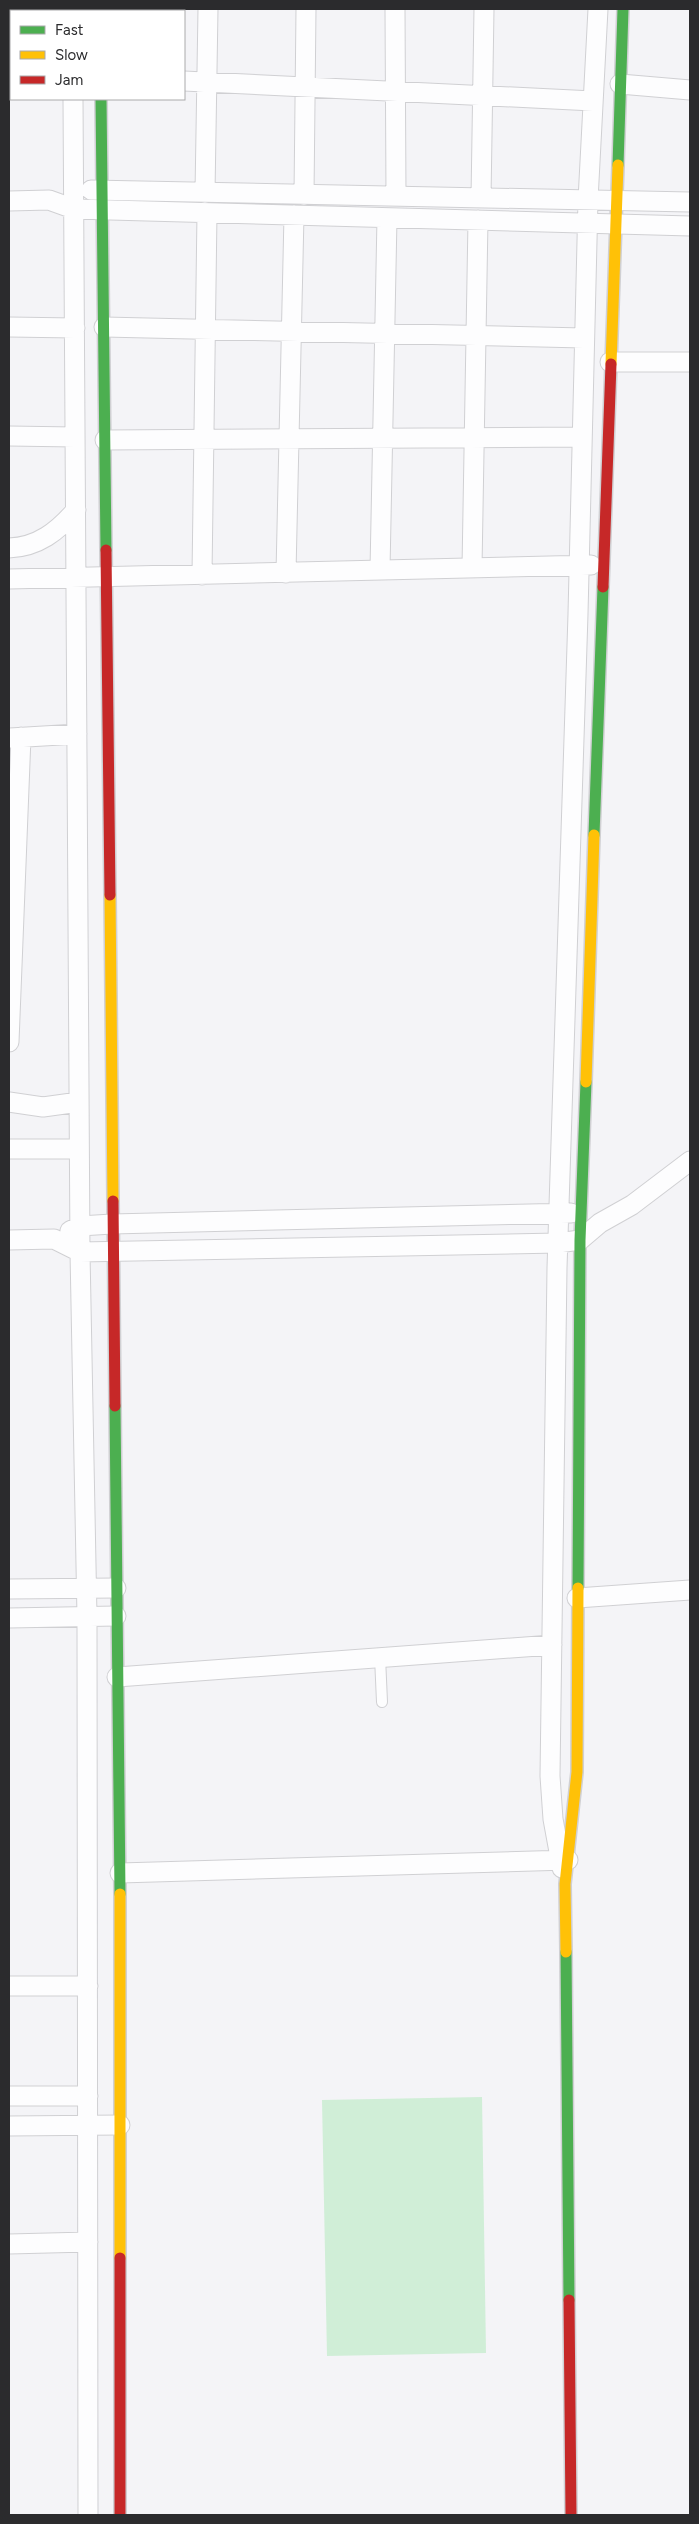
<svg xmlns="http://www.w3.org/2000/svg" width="699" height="2524" font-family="Figtree,sans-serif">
	<rect width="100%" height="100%" fill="#f4f4f7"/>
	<path fill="#d0eed7" d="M482,2097l4,256 -159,3 -5,-256z"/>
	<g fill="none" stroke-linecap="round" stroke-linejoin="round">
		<g stroke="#d0d0d3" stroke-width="12">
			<path id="lane" d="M380,1657l2,45"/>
		</g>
		<g stroke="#d0d0d3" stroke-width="21">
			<path id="street" d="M73,9v2
				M101,9v2
				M395,9l1,187
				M9,73h2
				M184,81l409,20
				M620,84l70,6
				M73,99l7,1153 7,365 1,898
				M91,190l599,12
				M205,193l3,-184
				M304,195l2,-186
				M481,198l3,-189
				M9,201l40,-1 25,9 616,17
				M9,327l66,1
				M104,327l480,11
				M610,362h80
				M9,436l66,1
				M105,440l477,-3
				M9,548c29,-1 49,-17 67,-38
				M472,568l6,-348
				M380,570l7,-352
				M286,573l8,-358
				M202,575l5,-362
				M9,579l582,-14
				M10,738l67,-4
				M9,1042l12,-305
				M9,1102l34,5 36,-5
				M9,1149h70
				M70,1231l10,-5 32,-2 459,-11
				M9,1240l45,-1 26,13 478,-9 22,-3 20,-17 32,-18 58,-44
				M9,1589l107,-1
				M577,1598l113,-8
				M9,1618l107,-2
				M117,1677l435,-32
				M562,1868l-9,-49 -3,-43 7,-508 21,-654 10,-414 10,-191
				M120,1873l448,-13
				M9,1986h79
				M9,2096h79
				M9,2126l111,-1
				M9,2244l79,-2"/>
		</g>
		<g stroke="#d0d0d3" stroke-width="14">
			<path id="fast" d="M101,99l5,451
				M618,165l5,-156
				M594,835l9,-248
				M115,1406l5,488
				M578,1588l2,-348 6,-158
				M566,1952l3,348"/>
		</g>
		<g stroke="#d0d0d3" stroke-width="14">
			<path id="slow" d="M611,364l7,-199
				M110,895l3,306
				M586,1082l8,-247
				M120,1894v364
				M566,1952l-1,-68 12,-112 1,-184"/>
		</g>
		<g stroke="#d0d0d3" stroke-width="14">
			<path id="jam" d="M106,550l4,345
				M603,587l8,-223
				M113,1201l2,205
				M120,2258v257
				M569,2300l2,215"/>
		</g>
		<use href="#lane" stroke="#fdfdfe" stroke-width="10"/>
		<use href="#street" stroke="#fdfdfe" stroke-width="19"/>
		<use href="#fast" stroke="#4caf50" stroke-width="11"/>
		<use href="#slow" stroke="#ffc107" stroke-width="11"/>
		<use href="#jam" stroke="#c62828" stroke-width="11"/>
	</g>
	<rect width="699" height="2524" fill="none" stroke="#2b2b2d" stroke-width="20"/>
	<rect x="10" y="10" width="175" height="90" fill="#ffffff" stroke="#aaaaab"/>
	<rect x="20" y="26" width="25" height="8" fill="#4caf50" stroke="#aaaaab"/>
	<text x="55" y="35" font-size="15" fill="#2b2b2d">Fast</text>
	<rect x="20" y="51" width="25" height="8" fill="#ffc107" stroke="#aaaaab"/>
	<text x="55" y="60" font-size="15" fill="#2b2b2d">Slow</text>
	<rect x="20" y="76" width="25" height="8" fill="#c62828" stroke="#aaaaab"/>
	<text x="55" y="85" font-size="15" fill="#2b2b2d">Jam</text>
</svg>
